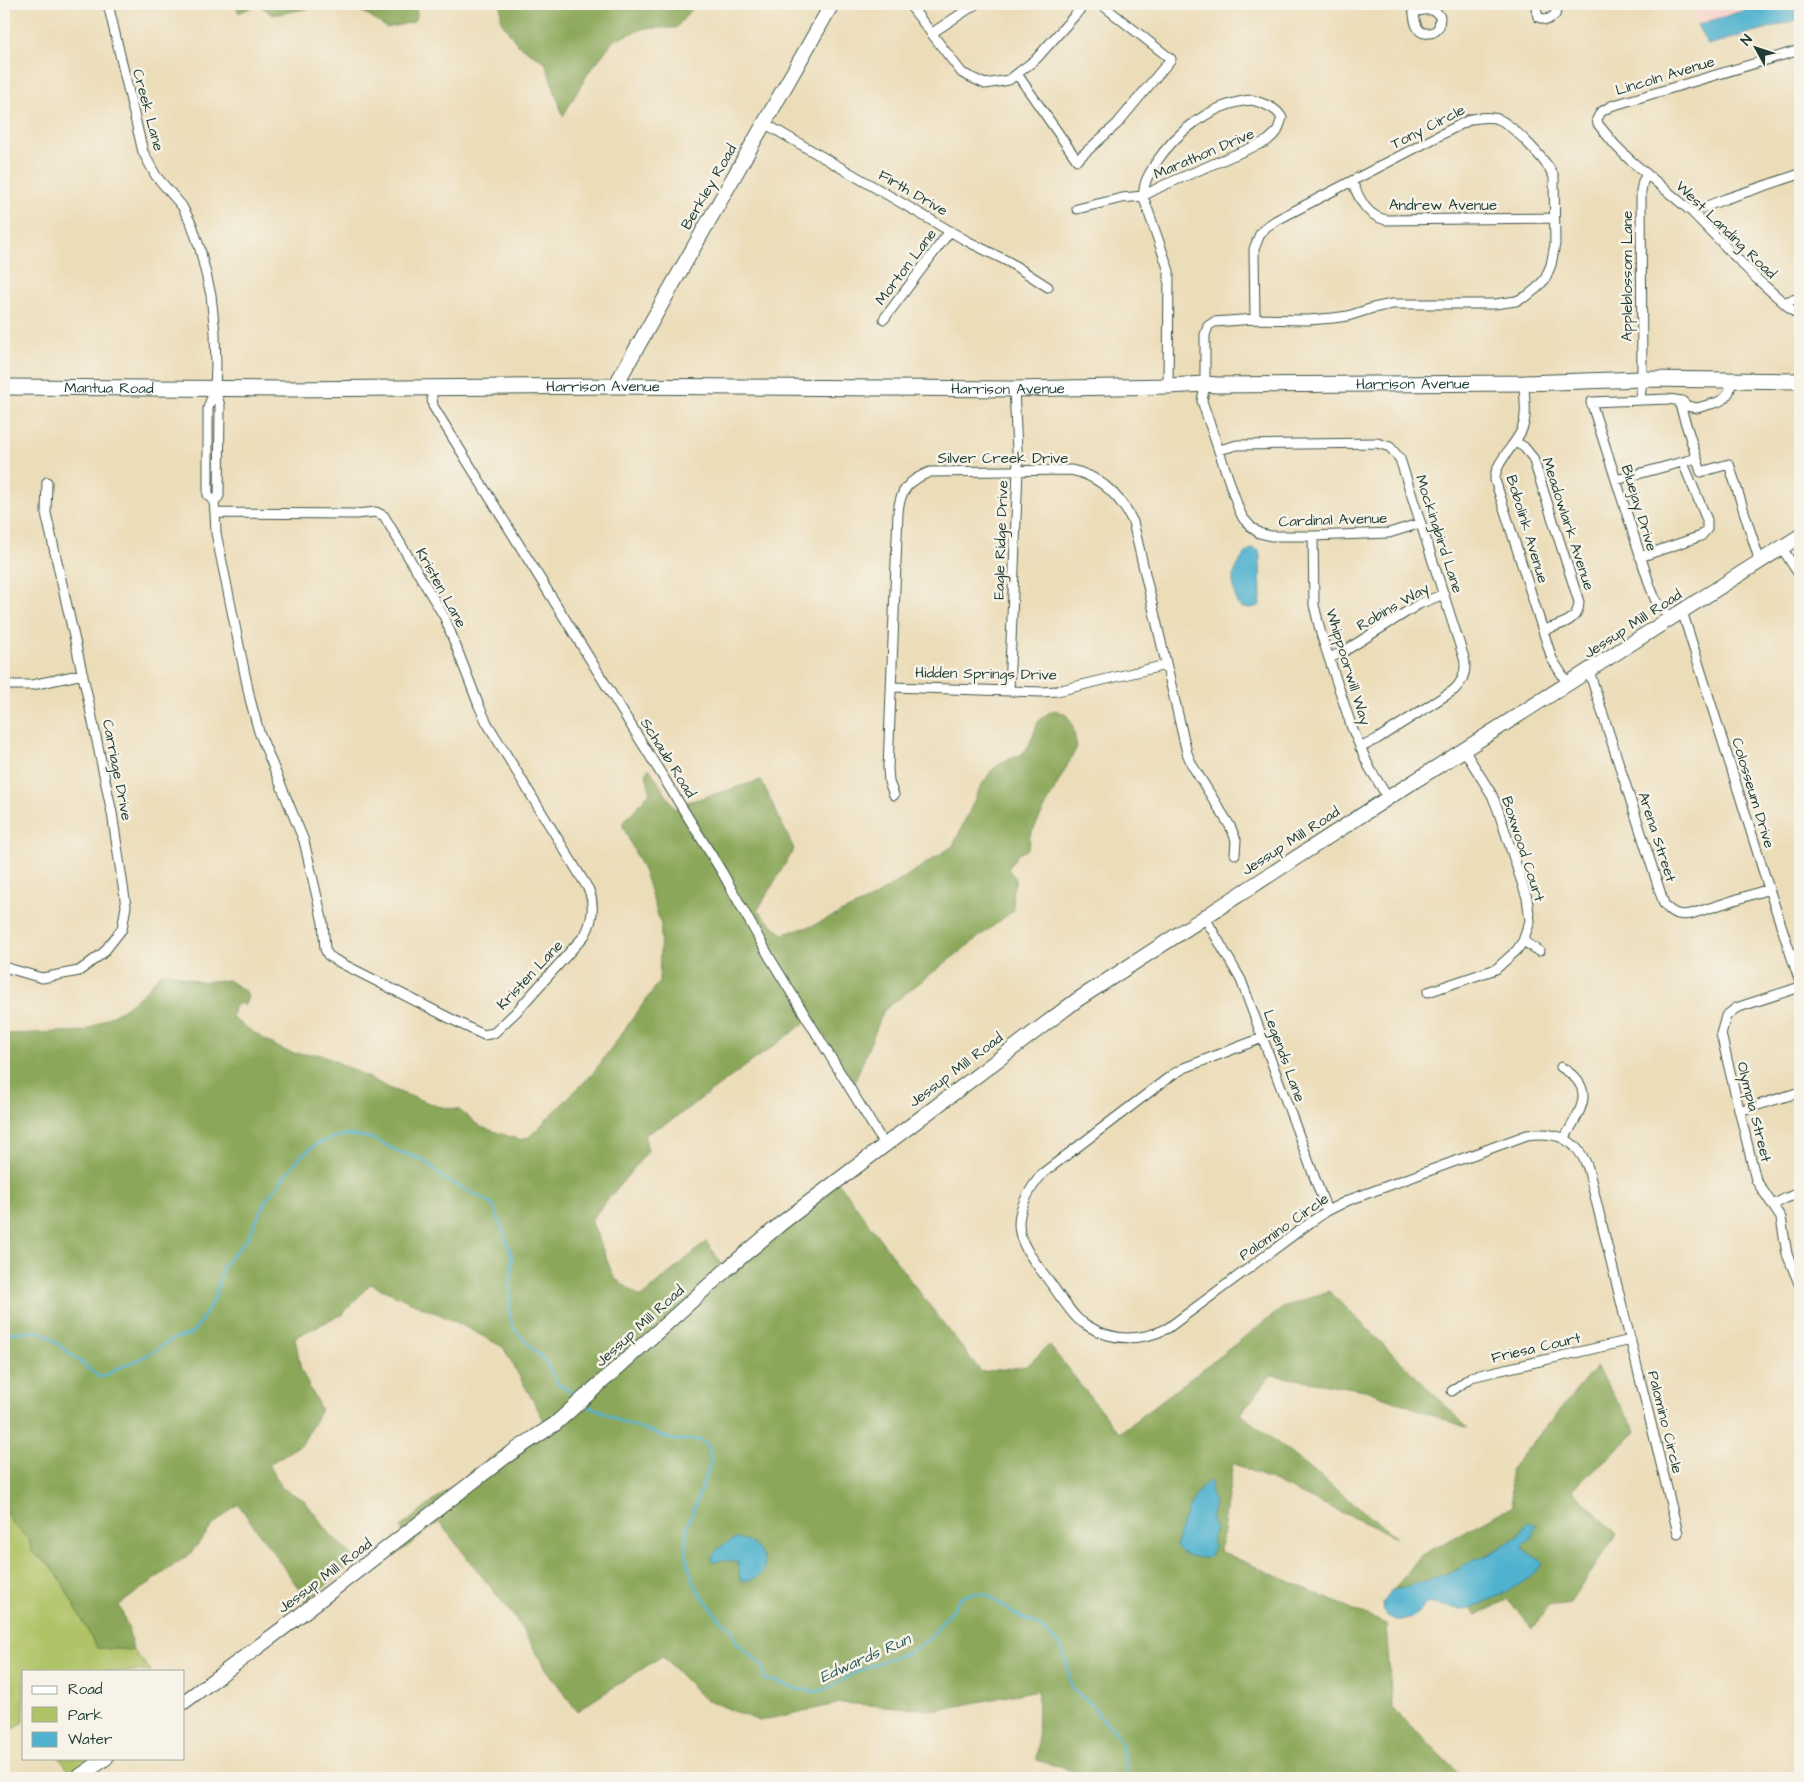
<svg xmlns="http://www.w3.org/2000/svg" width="1804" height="1782" font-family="'Architects Daughter',sans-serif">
	<rect width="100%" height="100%" fill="#f7f3e8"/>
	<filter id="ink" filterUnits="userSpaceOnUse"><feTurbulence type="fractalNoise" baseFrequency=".02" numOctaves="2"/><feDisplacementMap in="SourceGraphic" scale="10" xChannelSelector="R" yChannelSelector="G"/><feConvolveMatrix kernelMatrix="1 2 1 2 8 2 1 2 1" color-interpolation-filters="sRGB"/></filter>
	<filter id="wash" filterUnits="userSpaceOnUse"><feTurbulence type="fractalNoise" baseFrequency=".0096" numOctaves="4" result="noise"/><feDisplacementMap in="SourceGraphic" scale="20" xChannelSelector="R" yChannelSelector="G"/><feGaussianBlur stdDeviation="1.12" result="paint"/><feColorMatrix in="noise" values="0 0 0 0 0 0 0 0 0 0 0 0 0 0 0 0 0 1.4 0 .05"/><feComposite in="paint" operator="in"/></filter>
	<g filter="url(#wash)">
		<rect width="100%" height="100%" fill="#ecddb9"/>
		<path fill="#f7d1c8" d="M1692,4h73l-68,21z"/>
		<path fill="#afc265" stroke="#67804c" d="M4,1507l8,16 16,15 5,15 15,10 11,14 38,71 36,2 18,21h-127v51l-20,13z
			M59,1758h43l-27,20z"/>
		<path fill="#8ba85a" stroke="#557247" d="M234,4h182l1,12 -4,6 -26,6 -26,-17 -32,-6 -57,10 -13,-11 -20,9z
			M501,4h195l-20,24h-31l-31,12 -25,32 -26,44 -18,-54 -27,-17 -17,-24z
			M1055,710l11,4 6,10 5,23 -48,91 1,5 -3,7 -9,4 -10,15 8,10 -4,14 2,17 -130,100 -30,73 -41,-66 -141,103 -28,15 4,16 -57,69 23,58 27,19 65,-55 17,23 114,-85 70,96 74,96 46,-6 22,-21 70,88 165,-126 45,-16 139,137 -103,-38 -94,-15 -30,39 155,123 -163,-74 -13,88 166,73 6,83 71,71h-368l-58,-18 1,-70 -100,20 -97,-7 -82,18 -55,-22 -42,-43 -85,55 -28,-38 -34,-55 -76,-96 -44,34 -1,-3 13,-12 -5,-7v-8l67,-53 76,-51 -42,-75 -51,-27 -82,-36 -27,30 -48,23 6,33 20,40 -19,34 -33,20 13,24 22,12 27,35 26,25 -50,40 -69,-96 -26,22 -21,27 -72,52 9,22 5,23 -36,-2 -38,-71 -11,-14 -15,-10 -5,-15 -16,-15 -8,-16v-475l2,2 79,-3 38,-22 20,-15 17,-20 10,-2 28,10 30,-2 18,12 2,5 -4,8 -4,-2 -6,4 -2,11c14,9 44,31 60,35 10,2 21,0 31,2l68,34 46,17 22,4 22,17 39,13 9,-3 64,-64 66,-91 2,-57 -16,-50 -23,-51 28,-32 -4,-19 3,-5 26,41 10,-6 76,-23 33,69 -37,62 26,23 29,-8 59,-27 82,-53 28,-60 11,-16 10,-8 18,-7 8,-7 10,-26 9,-8z
			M1596,1367l41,65 -65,57 45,45 -47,69 -22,3 -15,23 -26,-30 -30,17 -7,-7c15,-8 73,-31 71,-48l-19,-13 1,-4 8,-4 -5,-15 -6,10 -36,22 -8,2 -16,10 -67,22 27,-35 93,-50 -3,-36z"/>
		<path fill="#50b2cf" stroke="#387882" d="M1765,4h35v15l-92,26 -11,-20z
			M1253,548l6,3 1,5 1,45 -2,5 -8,2h-9l-5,-4c-2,-8 -4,-17 -4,-25 1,-9 11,-28 20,-31z
			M1212,1480c-2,9 -2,14 3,22l-4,12 4,15 -3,12 2,5 -4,10 -5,2 -11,-1 -11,-4 -7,-7c3,-18 18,-59 36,-66z
			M1529,1522l7,3 -5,15 -8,4 -1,4 20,14c-3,18 -55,39 -72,47l-7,1 -35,-7c-7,4 -9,10 -15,14 -9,7 -24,2 -30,-5l-1,-9 8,-11 70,-23 16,-10 12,-4 32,-20 6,-10z
			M736,1539c25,-1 45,38 8,42l-4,-2 -2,-16 -13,-3 -12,2 -2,-2c3,-10 15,-18 25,-21z"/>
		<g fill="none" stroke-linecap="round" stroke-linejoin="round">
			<path stroke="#50b2cf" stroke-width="2.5" d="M4,1335l12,-3h27l56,45 5,-1 23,-12 12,-4 34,-21 16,-4 7,-6 19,-32 8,-31 26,-30 17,-36 18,-23 18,-22 15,-11 21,-8 7,-1 21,2 10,3 21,11 27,9 21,19 43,22 6,6 17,46 1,11 -3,48 4,16 32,33 12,22 20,13
				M585,1403l5,4 12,4 17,10 55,19h26l9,7 2,9 -2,12 -23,62 1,30 5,19 7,13 20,26 14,12 3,12 27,24 1,3v8l2,3 9,1 21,8 10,1 8,2 14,-3 24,-15 28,-12 29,-9 6,-4 14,-10 32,-41 11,-5 14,1 27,19 23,11 23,20 6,13 7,31 7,7 13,9 8,13 13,11 8,13 7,37"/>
		</g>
	</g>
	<g filter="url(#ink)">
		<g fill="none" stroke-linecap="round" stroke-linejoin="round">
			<g stroke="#3e5548" stroke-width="11">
				<path id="street" d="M108,4l35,148 13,24 26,30 10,19 8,24 11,46 4,38 1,33 -1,22 -7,20v87l6,7 1,11 141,1 20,-2 8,4 61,102 34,88 8,17 102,167c6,16 4,30 -4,45l-69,77 -22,21 -10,2 -17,-8 -132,-67 -7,-5 -3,-6 -2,-26 -19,-82 -45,-109 -9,-33 -34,-166 -1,-20
					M911,4l1,4 50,65 23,11 24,-4 27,-21 49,-55
					M1413,4c1,10 1,32 16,29 5,0 8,-3 10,-6l1,-10c-6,-11 -16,-7 -26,-5
					M1535,4l3,13 9,3 8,-5 1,-4 -2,-7
					M932,33l44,-29
					M1800,50l-189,56 -10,6 -4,7 1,5 17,21 15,15 62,52 65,67 43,38
					M1017,74l60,86 40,-36 54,-65 -70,-55
					M1252,100c12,4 24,7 30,18l-5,14 -10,9 -105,45 -19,10c1,-5 1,-10 3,-15 2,-6 6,-11 9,-17 21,-32 57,-61 97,-64z
					M764,123l203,118 42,21 39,25
					M1352,182c8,17 13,33 34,38l168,-2
					M1077,209l45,-11 21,-2 26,75 -1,115
					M1692,212l33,-13 75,-25
					M1784,302l16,-4
					M884,319l66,-88
					M1255,319l-1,-70 6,-15 6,-7 9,-6 196,-102c9,-1 18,-3 27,0 15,6 50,43 56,58l1,67 -4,21 -6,14 -8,9 -10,8 -11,5 -21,3h-103l-19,4 -25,8 -15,2 -25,2 -53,-1 -41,3 -6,4 -3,9v49l-3,17 37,109 4,8 8,9 8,6 12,3h42l76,-3 32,-10
					M1524,383c0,15 4,32 -2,46 -6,16 -28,34 -27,51l57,179 16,25
					M431,388l2,18 289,466 48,86 114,186
					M1640,400l2,-21 -1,-188 2,-10 4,-6
					M1679,402l22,70 28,-8 31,98
					M1515,442l9,5 9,11 46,144c0,20 -21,23 -36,28
					M1219,450l18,-5 140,-2 13,4 10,12 64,199c3,12 -1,23 -10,32l-77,49 -17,9
					M1616,480l81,-22
					M214,502l5,-6 1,-90 -5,-17
					M1313,536l1,69 7,29 31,94 17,39 19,31
					M1782,548l18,28
					M1640,557l61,-21 6,-7v-9l-24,-57
					M1682,611l87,278 31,93
					M1671,619l-16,-20 -5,-13 -59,-184 77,-3 14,2 5,5 10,2 21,-6 7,-4 4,-6 3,-11
					M1329,658l14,-6 76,-48 25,-10
					M1589,671l75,233c8,10 15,12 27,10l78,-25
					M4,685h28l51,-11
					M892,687l150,5 15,-1 109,-26
					M1009,691l9,-221 -4,-81
					M894,795l-5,-13 -1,-14 10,-256c2,-22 11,-32 32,-40l141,-2c29,6 49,26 62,52l54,231 5,12 38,61 6,14 -1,14
					M1204,916l37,64 86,231
					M1523,941l16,10
					M4,967l38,11 37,-7 24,-18 19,-24 4,-23 -14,-93 -25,-119 -41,-181 1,-31
					M1800,987l-64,21 -10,8 -5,18 35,146 25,38 6,36 13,32
					M1428,992l68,-23 21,-19 6,-9 7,-20 -3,-23 -29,-88 -6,-15 -28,-45
					M1262,1038l-78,30 -12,7 -129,98c-11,13 -24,32 -24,51 0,20 16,38 27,53 10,13 19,28 30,40 3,4 8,6 12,9 25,16 54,15 80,2l143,-106 16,-11 22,-11 178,-65c30,-4 50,4 61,33l90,365
					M1561,1067c37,22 20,42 3,72
					M1739,1111l61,-19
					M1773,1205l13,-7 14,-5
					M1452,1391l19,-14 160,-37"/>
			</g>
			<g stroke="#3e5548" stroke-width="16">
				<path id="secondary" d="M615,386l217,-382
					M184,1702l98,-73 223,-172 50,-33 172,-155 56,-47 294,-222 311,-202 412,-262
					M77,1778l29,-20"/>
			</g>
			<g stroke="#3e5548" stroke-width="17">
				<g id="primary">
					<path id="s1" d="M4,387l281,2 330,-3 399,3 154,-3 37,-2 11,1 308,-2 118,-4 158,2"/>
				</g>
			</g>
			<use href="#street" stroke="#fff" stroke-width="9"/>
			<use href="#secondary" stroke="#fff" stroke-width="14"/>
			<use href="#primary" stroke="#fff" stroke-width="15"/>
		</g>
	</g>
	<g text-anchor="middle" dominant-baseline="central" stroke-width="5" stroke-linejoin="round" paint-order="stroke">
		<g font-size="15" fill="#1f3d34" stroke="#f7f3e8">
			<text transform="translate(1665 76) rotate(-17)">Lincoln Avenue</text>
			<text transform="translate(148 110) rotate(75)">Creek Lane</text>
			<text transform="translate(1428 127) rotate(-27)">Tony Circle</text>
			<text transform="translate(1204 154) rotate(-23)">Marathon Drive</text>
			<text transform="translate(709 187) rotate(-60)">Berkley Road</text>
			<text transform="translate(913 193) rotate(30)">Firth Drive</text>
			<text x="1443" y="205">Andrew Avenue</text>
			<text transform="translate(1726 230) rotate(44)">West Landing Road</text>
			<text transform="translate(906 267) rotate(-53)">Morton Lane</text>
			<text transform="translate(1627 276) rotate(-90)">Appleblossom Lane</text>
			<text stroke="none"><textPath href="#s1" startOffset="1409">Harrison Avenue</textPath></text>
			<text stroke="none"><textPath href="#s1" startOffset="599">Harrison Avenue</textPath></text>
			<text stroke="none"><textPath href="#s1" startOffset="105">Mantua Road</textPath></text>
			<text stroke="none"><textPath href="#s1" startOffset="1004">Harrison Avenue</textPath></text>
			<text x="1003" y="458">Silver Creek Drive</text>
			<text transform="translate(1639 508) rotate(73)">Bluejay Drive</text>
			<text transform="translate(1333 520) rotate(-2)">Cardinal Avenue</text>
			<text transform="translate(1568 524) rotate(72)">Meadowlark Avenue</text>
			<text transform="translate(1527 529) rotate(73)">Bobolink Avenue</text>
			<text transform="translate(1439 534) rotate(72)">Mockingbird Lane</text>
			<text transform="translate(1001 540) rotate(-88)">Eagle Ridge Drive</text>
			<text transform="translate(441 588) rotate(61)">Kristen Lane</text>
			<text transform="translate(1393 607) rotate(-30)">Robins Way</text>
			<text transform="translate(1633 624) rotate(-33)">Jessup Mill Road</text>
			<text transform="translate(1348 667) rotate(73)">Whippoorwill Way</text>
			<text transform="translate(986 674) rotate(1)">Hidden Springs Drive</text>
			<text transform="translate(668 758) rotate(58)">Schaub Road</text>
			<text transform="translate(117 770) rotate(79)">Carriage Drive</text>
			<text transform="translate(1753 793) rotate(73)">Colosseum Drive</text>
			<text transform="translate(1657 837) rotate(72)">Arena Street</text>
			<text transform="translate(1291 841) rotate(-33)">Jessup Mill Road</text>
			<text transform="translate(1523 849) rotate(72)">Boxwood Court</text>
			<text transform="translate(530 975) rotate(-47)">Kristen Lane</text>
			<text transform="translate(1284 1056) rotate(70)">Legends Lane</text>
			<text transform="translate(956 1070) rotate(-37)">Jessup Mill Road</text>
			<text transform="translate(1754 1112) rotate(76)">Olympia Street</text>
			<text transform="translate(1284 1227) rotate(-35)">Palomino Circle</text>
			<text transform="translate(640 1326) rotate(-42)">Jessup Mill Road</text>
			<text transform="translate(1536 1348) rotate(-13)">Friesa Court</text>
			<text transform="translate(1665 1422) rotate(76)">Palomino Circle</text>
			<text transform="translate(325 1576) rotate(-37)">Jessup Mill Road</text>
		</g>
		<g font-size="16" font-style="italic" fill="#2b5a5b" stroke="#f7f3e8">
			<text transform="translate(865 1658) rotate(-24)">Edwards Run</text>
		</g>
	</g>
	<rect width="1804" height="1782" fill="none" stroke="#f7f3e8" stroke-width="20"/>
	<rect x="22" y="1670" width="162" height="90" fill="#f7f3e8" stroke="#a1aaa0"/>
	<rect x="32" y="1686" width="25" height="8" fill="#ffffff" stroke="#a1aaa0"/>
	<text x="68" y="1694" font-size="15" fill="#1f3d34">Road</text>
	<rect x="32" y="1707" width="25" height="15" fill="#afc265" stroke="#a1aaa0"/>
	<text x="68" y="1720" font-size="15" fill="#1f3d34">Park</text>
	<rect x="32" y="1732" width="25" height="15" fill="#50b2cf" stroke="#a1aaa0"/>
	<text x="68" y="1744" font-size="15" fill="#1f3d34">Water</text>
	<g transform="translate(1756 48) rotate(310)" stroke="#f7f3e8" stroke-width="4" paint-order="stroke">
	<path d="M0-4L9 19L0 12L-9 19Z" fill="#1f3d34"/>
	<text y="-8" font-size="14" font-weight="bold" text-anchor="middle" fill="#1f3d34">N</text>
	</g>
</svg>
